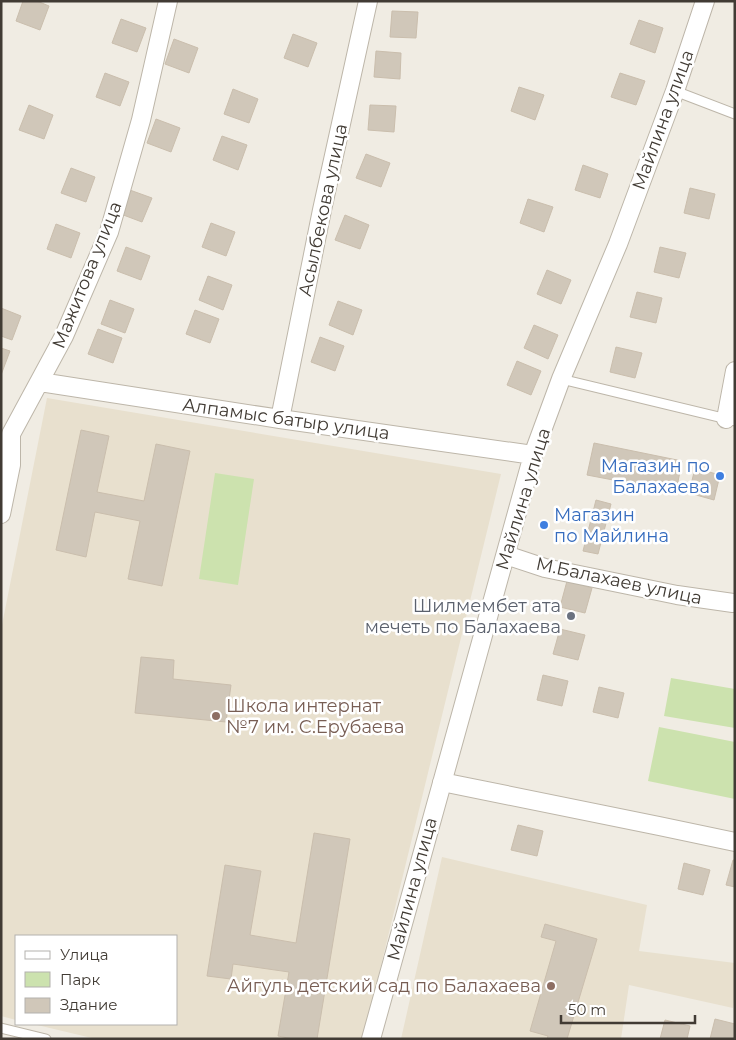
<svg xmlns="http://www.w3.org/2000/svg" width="736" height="1040" font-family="Montserrat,sans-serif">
	<rect width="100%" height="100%" fill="#f0ece3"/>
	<path fill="#e8e0ce" d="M47,398l454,76 -138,565h-267l-63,-15h143v-88h-160v84l-15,-4v-386z
		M442,857l205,48 -8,46 96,12v31l-2,14 -104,-23 -8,54h-220z"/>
	<path fill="#cce2ae" d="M215,473l39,6 -16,106 -39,-6z
		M671,678l64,11v39l-71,-12z
		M659,727l76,15v57l-87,-18z"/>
	<path fill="#d0c7b9" stroke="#cabead" d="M23,1h14l12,5 -9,24 -24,-9z
		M392,11l26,1 -2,26 -26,-1z
		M121,19l25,9 -9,24 -25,-9z
		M639,20l24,8 -8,25 -25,-9z
		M293,34l24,9 -9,24 -24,-9z
		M174,39l24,9 -9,25 -24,-9z
		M376,51l25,2 -1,26 -26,-2z
		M105,73l24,9 -9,24 -24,-9z
		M620,73l25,8 -9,24 -25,-8z
		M519,87l25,8 -9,25 -24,-9z
		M233,89l25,10 -9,24 -25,-9z
		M29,105l24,10 -9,24 -25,-9z
		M370,105l26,1 -2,26 -26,-2z
		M156,119l24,9 -9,24 -24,-9z
		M222,136l25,9 -9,25 -25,-10z
		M366,154l24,9 -9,24 -25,-9z
		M583,165l25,9 -8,24 -25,-8z
		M71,168l24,9 -9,25 -25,-9z
		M690,188l25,6 -6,25 -25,-6z
		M127,189l25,9 -10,24 -24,-9z
		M528,199l25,8 -9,25 -24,-9z
		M345,215l24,10 -9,24 -25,-9z
		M211,223l24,9 -9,24 -24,-9z
		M56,224l24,9 -9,25 -24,-9z
		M126,247l24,9 -9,24 -24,-9z
		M660,247l26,6 -7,25 -25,-6z
		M547,270l24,10 -10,24 -24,-10z
		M208,276l24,9 -9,25 -24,-10z
		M637,292l25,6 -6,25 -26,-6z
		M110,300l24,9 -9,24 -24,-9z
		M338,301l24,9 -9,25 -24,-10z
		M1,308l20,8 -9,24 -11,-4z
		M195,310l24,9 -9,24 -24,-9z
		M534,325l24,10 -10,24 -24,-11z
		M98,329l24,9 -9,25 -25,-9z
		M320,337l24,9 -9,25 -24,-9z
		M616,347l26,6 -7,25 -25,-6z
		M1,348l9,3 -9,24z
		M517,361l24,10 -10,24 -24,-10z
		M81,430l28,6 -12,56 47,9 12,-57 34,7 -28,135 -34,-7 12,-58 -45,-9 -9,45 -30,-7z
		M594,443l88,18 -6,31 -89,-17z
		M695,468l25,7 -6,25 -25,-7z
		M596,500l15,4 -13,50 -15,-3z
		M567,581l25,7 -7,25 -25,-6z
		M560,629l25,6 -7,25 -25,-6z
		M141,657l33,3 -1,19 58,6 -5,37 -91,-9z
		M543,675l25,6 -6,25 -25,-6z
		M599,687l25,6 -6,25 -25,-6z
		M518,825l25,6 -6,25 -26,-6z
		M314,833l36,6 -33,200h-24l-15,-3 11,-64 -56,-8 -2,15 -24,-3 18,-111 36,6 -11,64 46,8z
		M733,860h2v27l-9,-2z
		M684,863l26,7 -7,25 -25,-6z
		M545,924l52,15 -30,100h-20l1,-3 -18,-5 26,-90 -15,-4z
		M715,1019l20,5v15h-25z
		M665,1020l25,6 -3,13h-27z"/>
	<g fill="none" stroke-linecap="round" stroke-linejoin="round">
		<g stroke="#bdb6a9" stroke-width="11">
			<path id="service" d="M675,91l60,23
				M561,379l174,42
				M1,1028l45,11"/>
		</g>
		<g stroke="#bdb6a9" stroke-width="20">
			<path id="minor" d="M40,382l240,37 253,36
				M280,419l42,-209 46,-209
				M726,419l9,-48
				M1,514l10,-49v-31l53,-98 45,-104 32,-112 27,-119
				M506,555l39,13 132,27 56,8
				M442,782l217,44 76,16
				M371,1039l162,-584 28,-76 57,-135 57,-153 30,-90"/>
		</g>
		<use href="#service" stroke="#fff" stroke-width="9"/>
		<use href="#minor" stroke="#fff" stroke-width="18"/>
	</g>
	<g fill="#3f7fe0" stroke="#fff" stroke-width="2">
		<circle cx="720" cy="476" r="5"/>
		<circle cx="544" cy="525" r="5"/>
	</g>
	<circle fill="#6b7280" stroke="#fff" stroke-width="2" cx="571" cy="616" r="5"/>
	<g fill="#8d6e63" stroke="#fff" stroke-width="2">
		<circle cx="216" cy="716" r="5"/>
		<circle cx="551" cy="986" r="5"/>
	</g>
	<g text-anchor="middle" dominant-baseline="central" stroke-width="5" stroke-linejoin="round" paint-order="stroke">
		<g font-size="18" fill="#413b34" stroke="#fff">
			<text transform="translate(663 120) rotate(-70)">Майлина улица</text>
			<text transform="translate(323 210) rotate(-78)">Асылбекова улица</text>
			<text transform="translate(87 275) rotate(-68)">Мажитова улица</text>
			<text transform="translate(286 419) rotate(8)">Алпамыс батыр улица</text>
			<text transform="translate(523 499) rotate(-73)">Майлина улица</text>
			<text transform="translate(619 581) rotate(12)">М.Балахаев улица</text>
			<text transform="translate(412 889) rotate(-75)">Майлина улица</text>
		</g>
		<g font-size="18" fill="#366cbe" stroke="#fff" text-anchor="end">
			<text x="710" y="466">Магазин по<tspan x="710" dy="21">Балахаева</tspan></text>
			<text x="554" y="515" text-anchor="start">Магазин<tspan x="554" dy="21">по Майлина</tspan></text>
		</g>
		<g font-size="18" fill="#5b616d" stroke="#fff" text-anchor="end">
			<text x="561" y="606">Шилмембет ата<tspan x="561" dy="21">мечеть по Балахаева</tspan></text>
		</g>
		<g font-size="18" fill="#785e54" stroke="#fff" text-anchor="start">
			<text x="226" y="706">Школа интернат<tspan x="226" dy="21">№7 им. С.Ерубаева</tspan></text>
			<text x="541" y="986" text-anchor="end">Айгуль детский сад по Балахаева</text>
		</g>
	</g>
	<rect width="736" height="1040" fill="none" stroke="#413b34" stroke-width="5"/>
	<rect x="15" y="935" width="162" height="90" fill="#ffffff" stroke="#b3b1ae"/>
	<rect x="25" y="951" width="25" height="8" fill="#ffffff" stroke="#b3b1ae"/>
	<text x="60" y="960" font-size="15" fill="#413b34">Улица</text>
	<rect x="25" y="972" width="25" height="15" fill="#cce2ae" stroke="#b3b1ae"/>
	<text x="60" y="985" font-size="15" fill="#413b34">Парк</text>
	<rect x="25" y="998" width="25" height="15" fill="#d0c7b9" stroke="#b3b1ae"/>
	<text x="60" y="1010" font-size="15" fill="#413b34">Здание</text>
	<path d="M561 1015v8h134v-8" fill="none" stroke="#413b34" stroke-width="2.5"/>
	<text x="568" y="1015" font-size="15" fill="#413b34" stroke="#ffffff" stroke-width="4" paint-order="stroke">50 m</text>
</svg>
